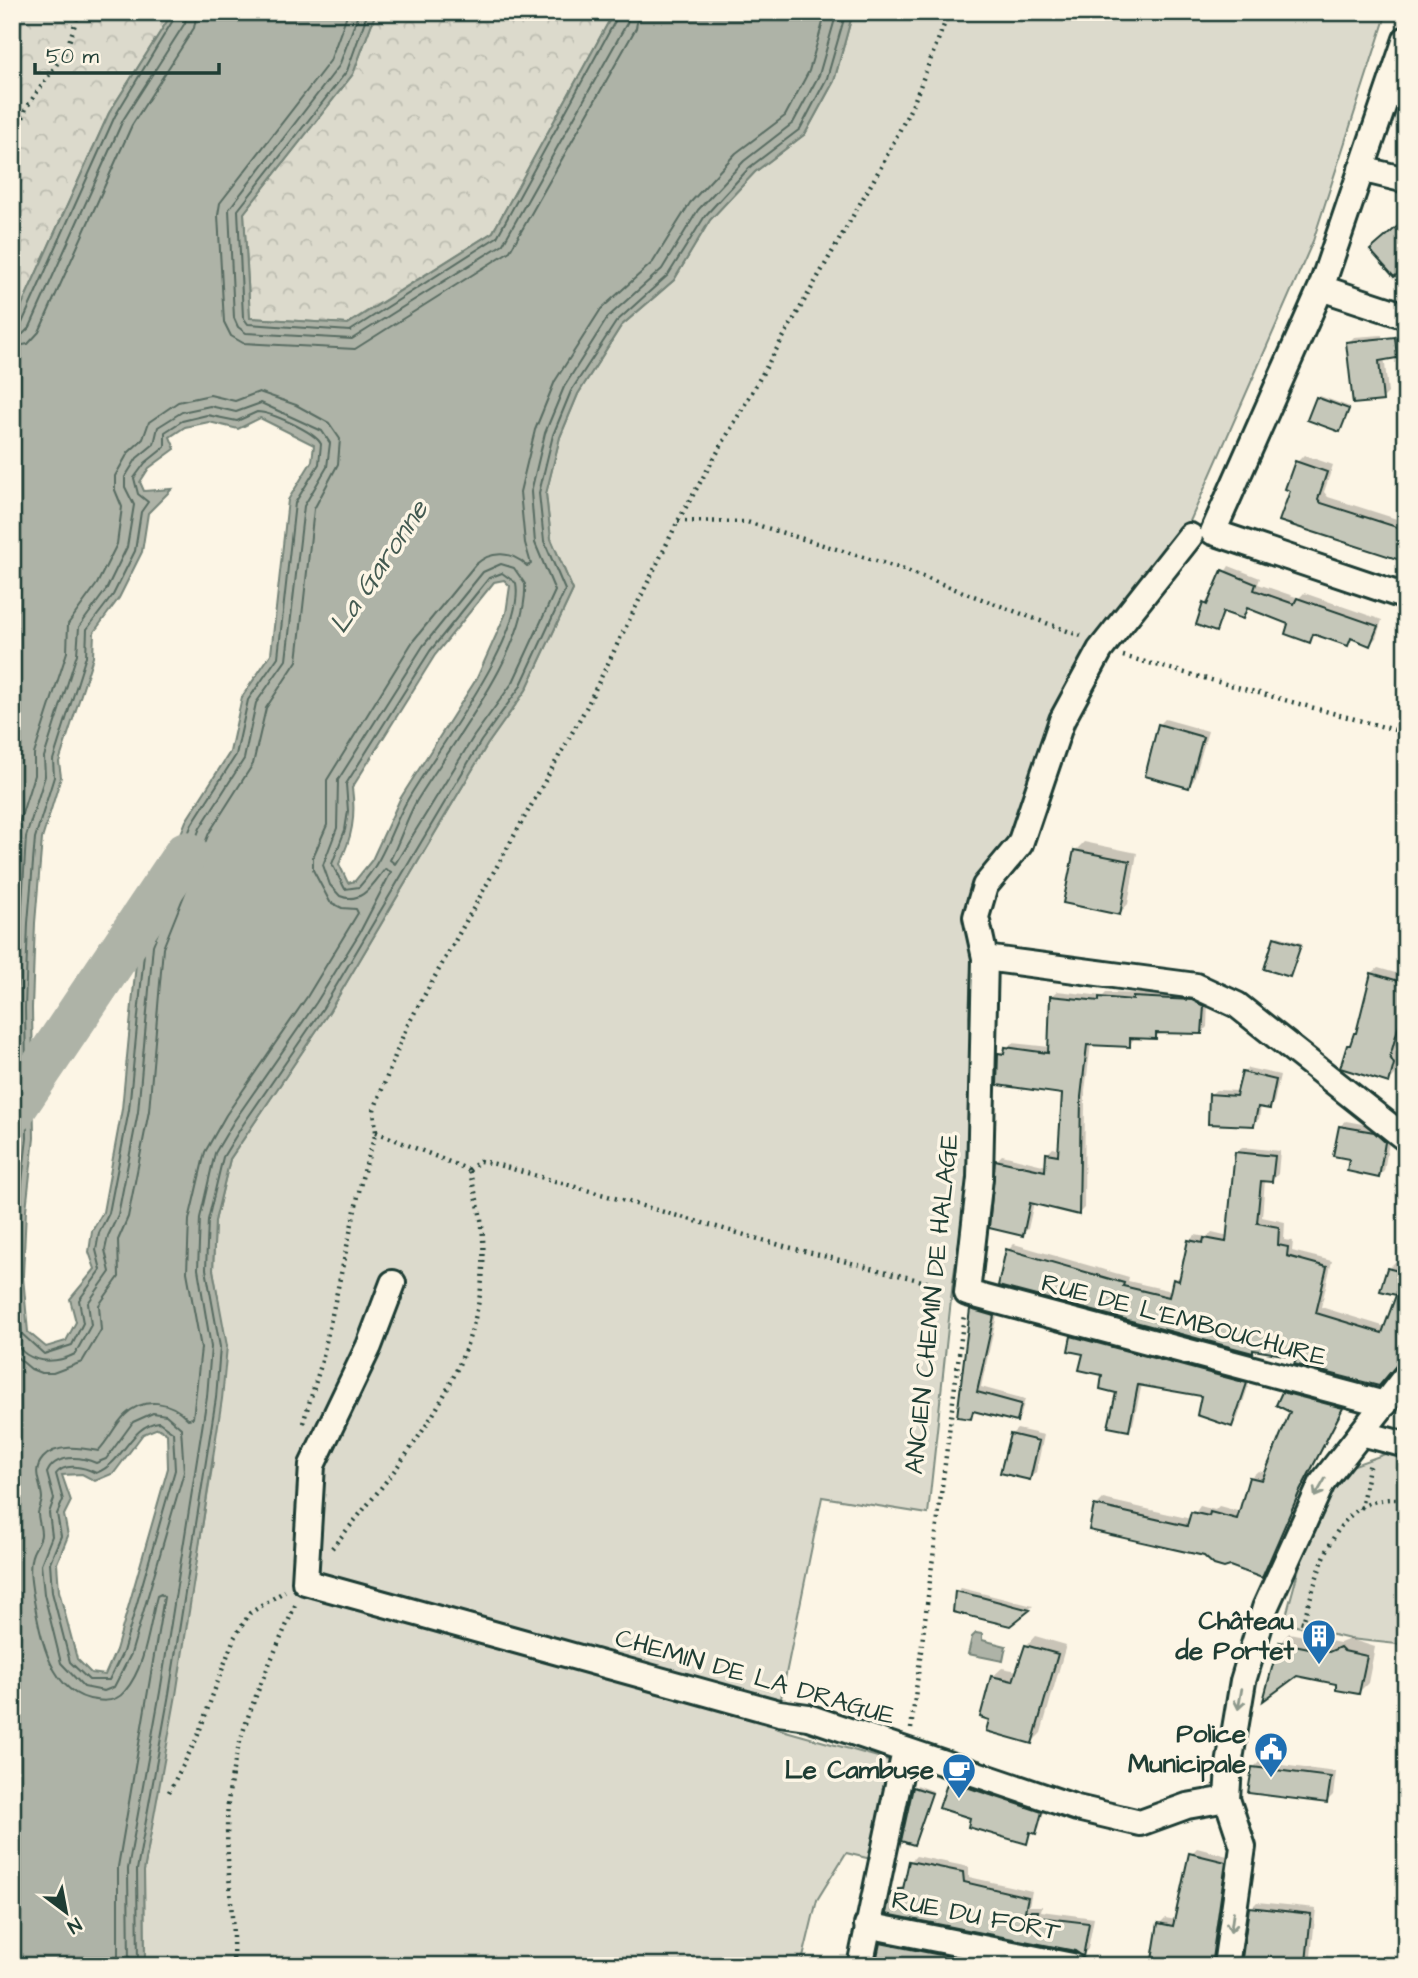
<svg xmlns="http://www.w3.org/2000/svg" width="1418" height="1978" font-family="'Architects Daughter',sans-serif">
	<defs>
		<pattern id="forest-crowns" width="20" height="18" patternUnits="userSpaceOnUse" patternTransform="scale(1.75)"><rect width="20" height="18" fill="#dcdacc"/><path d="M2 6a3 3 0 1 1 6 0M12 15a3 3 0 1 1 6 0" fill="none" stroke="#bcbcb0"/></pattern>
	</defs>
	<rect width="100%" height="100%" fill="#fcf5e5"/>
	<filter id="ink" filterUnits="userSpaceOnUse"><feTurbulence type="fractalNoise" baseFrequency=".0143" numOctaves="2"/><feDisplacementMap in="SourceGraphic" scale="14" xChannelSelector="R" yChannelSelector="G"/><feConvolveMatrix kernelMatrix="1 2 1 2 8 2 1 2 1" color-interpolation-filters="sRGB"/></filter>
	<g filter="url(#ink)">
		<path fill="url(#forest-crowns)" stroke="#7e8c80" stroke-width="2" d="M12,12h161l-64,101 -97,214z
			M376,12h238l-121,220 -146,92 -97,-6 -6,-105 109,-139z"/>
		<path fill="#dcdacc" stroke="#7e8c80" stroke-width="2" d="M853,12h534l-74,229 -125,285 -67,86 -38,42 -93,252 -19,66 -2,44 4,90 -4,70 -16,105 -25,233 -106,-17 -47,231 124,35 -28,96 -25,-6 -29,47 -16,66h-656l-1,-95 69,-409 6,-157 -6,-35 2,-49 15,-62 99,-147 158,-267 39,-55 47,-100 -22,-51 -5,-46 14,-56 18,-43 43,-68 53,-46 36,-60 45,-48 50,-38 29,-53z
			M1385,1454l21,4v187l-56,-6 -66,-16 24,-88 38,-67z"/>
		<path fill="#aeb3a7" stroke="#758479" stroke-width="2" fill-rule="evenodd" d="M173,12h203l-23,62 -109,139 6,105 98,6 145,-92 121,-220h239l-19,69 -29,53 -50,38 -45,48 -36,60 -53,46 -43,68 -18,43 -14,57 5,45 22,51 -47,100 -39,55 -158,267 -99,147 -15,62 -2,49 14,76 -5,53 -46,296 -32,176 1,95h-133v-1639l97,-214zM260,418l54,27 -2,16 -24,39 -17,154 -29,43 -12,55 -44,69 -48,121 -16,167 -19,103 -11,19 -3,21 6,17 -25,30 6,23 -10,19 -20,6 -18,-15 -5,-56 3,-66 8,-72 -2,-130 3,-85 7,-84 19,-62 -2,-15 34,-105 1,-25 25,-34 23,-46 6,-39 24,-24 -28,2 -4,-9 9,-14 26,-19 -5,-12 15,-10 24,-5 29,7zM504,580l6,6 -4,27 -29,65 -77,121 -28,61 -17,21 -7,2 -9,-19c13,-26 17,-47 13,-76l83,-133 59,-73zM158,1428l9,6 1,34 -52,182 -11,25 -14,-2 -14,-14 -18,-68 -2,-28 11,-27 -4,-21 7,-14 -9,-26 20,-1 13,7 19,-8 29,-39z
			M976,1633l6,1v6l24,6 -3,15 -35,-7 4,-17z"/>
		<path fill="#0003" d="M1382,335l6,58 -6,6 -34,-56 6,-6z
			M1320,396l30,11 -10,23 -22,-32z
			M1304,455l29,10 -9,27 4,5 75,24 3,-3v44l-114,-73 5,-27z
			M1229,566l31,12 -2,6 41,14 5,-5 78,27 -6,18 -6,6 -16,-6 -6,6 -32,-10 -6,7 -20,-18 -40,-16 -7,10 -17,-6 -11,19 -10,-26z
			M1165,719l43,12 -14,49 -5,6 -30,-61z
			M1084,842l53,11 -9,51 -8,9 -45,-62z
			M1278,936l24,7 -12,32 -14,-37z
			M1378,968l28,8v40l-11,34 4,7 -4,18 -6,6 -41,-35 11,-16 13,-57z
			M1057,991l46,5 3,-3 77,1 25,7 -1,26 -5,5h-42l-5,6 -20,-1 -6,9 -38,-2 -6,47 -1,117 -5,5 -45,-11 -6,27 -6,5 -25,-74 5,-5 45,11 1,-13 5,-5 7,2 4,-58 -65,-38 13,-11 38,4 1,-51z
			M1248,1068l32,7 -6,27 -5,5 -8,-1 -2,13 -6,5 -43,-29 6,-5 23,1 4,-18z
			M1346,1121l33,6 11,9 -6,35 -5,5 -28,-18 -11,-32z
			M1242,1147l38,4 -2,23 -6,6h-7l-3,37 23,5 -1,18 9,1 -1,10 40,10 -11,46 65,20 12,-33 -16,-4 7,-22 6,-6 11,3v62l-106,29 -45,-8 -3,4 -244,-102 6,-6 115,33 -1,4 44,10 2,-11 8,-5 7,-34 6,-6 12,2 5,-5 17,4 7,-83z
			M976,1305l22,6 -17,76 44,12 -4,16 -5,5 -40,-10 -5,7v-107z
			M1078,1332l173,46 -14,42 -5,5 -29,-30 -61,-11 -9,40 -5,5 -10,-38 -45,-54z
			M1290,1386l58,15 -43,83 -36,85 -7,7 -58,-22 -108,-48 7,-7 88,20 9,-13 15,4 4,-4 22,6 9,-34 8,-7 9,2 25,-62 -9,-18z
			M1017,1429l27,6 -8,37 -6,6 -19,-43z
			M961,1588l72,18 -23,18 -53,-32z
			M1289,1633l51,10 10,-4 25,8 -7,36 -10,10 -20,-11 -58,-39z
			M1035,1636l31,9 -25,88 -9,9 -40,-65 10,-9 16,3 8,-25z
			M1259,1762l77,10 -3,23 -6,6 -74,-33z
			M954,1778l91,30 -6,20 -7,3 -5,11 -55,-25 -22,-35z
			M917,1785l16,6 -19,52 -11,-4z
			M1197,1848l34,9 -13,109h-66l7,-42 6,-6 11,2 15,-66z
			M916,1856l53,11v10l63,14 -3,15h13l-1,5 53,7 -6,31 -5,6 -7,-5 -184,-56 14,-11 4,-21z
			M1257,1902l59,6 -6,58h-67l8,-58z
			M888,1938l117,23 -1,5h-127l5,-22z
			M1406,1957v9h-35l6,-6z"/>
		<g fill="none" stroke-linecap="round" stroke-linejoin="round">
			<path stroke="#586c62" stroke-width="2" d="M348,12l-18,49 -110,142 -2,12 6,107 7,14 12,7 112,6 155,-98 126,-223 3,-16
				M359,12l-20,54 -110,143 5,109 4,9 8,6 106,6 151,-95 124,-221 2,-11
				M368,12l-21,59 -109,139 5,107 5,7 102,7 147,-94 123,-225
				M12,328l10,-5 93,-207 63,-104
				M12,337l11,-3 7,-7 93,-207 62,-97 2,-11
				M12,347l16,-3 11,-12 93,-207 62,-97 3,-16
				M257,412c14,0 58,20 64,32l-2,20 -24,39 -17,154 -30,43 -12,55 -44,69 -47,119 -16,167 -20,103 -10,20 -3,17 5,20 -22,30 4,23 -11,22 -28,9 -22,-20 -6,-59 3,-66 8,-71 -2,-130 3,-85 7,-85 19,-61 -1,-17 33,-104 1,-27 26,-34 22,-44 6,-39 7,-10 -10,-8 -4,-16 11,-15 20,-16v-15l17,-11 25,-6 30,6z
				M502,573l14,10c10,53 -81,169 -108,216 -19,33 -21,57 -49,88l-14,2 -13,-25 13,-34 3,-19 -2,-27 84,-133 59,-73z
				M12,879l4,-46 18,-58v-21l33,-102 1,-28 29,-40 20,-40 5,-37 -7,-17v-14l13,-23 15,-14 6,-17 29,-20 32,-7 25,6 24,-9 37,13 33,18 11,16 -2,25 -24,45 -17,152 -31,47 -13,56 -44,69 -46,115 -14,163 -21,106 -10,23 1,37 -20,28 2,25 -19,32 -29,11h-12l-10,-4 -19,-16
				M12,1187l6,-50 -2,-130 10,-170 19,-61 -1,-19 33,-103 2,-27 27,-37 21,-43 7,-42 -9,-18v-10l12,-19 17,-14 4,-17 24,-15 28,-6 26,6 25,-9 61,28 8,12 -3,24 -23,39 -18,154 -30,43 -12,56 -44,69 -47,117 -15,167 -20,103 -10,21 -3,14 5,22 -22,31 3,22 -16,29c-25,13 -59,8 -63,-25
				M153,1413l13,2 15,13 3,44 -53,182 -17,33 -10,4 -20,-4 -23,-24 -17,-69 -3,-30 11,-28 -3,-23 5,-14 -7,-26c8,-19 33,-17 49,-10l10,-4 27,-37z
				M159,1422l14,10 2,38 -52,182 -14,28h-20l-19,-18 -18,-70 -2,-30 11,-26 -4,-22 6,-14 -7,-26c9,-12 28,-7 40,-1 29,-11 33,-47 63,-51z
				M118,1966v-99l46,-270 -3,-3 -4,2c-8,30 -11,71 -32,95 -7,9 -18,11 -29,9 -47,-5 -56,-66 -63,-105 -2,-12 -5,-30 0,-42 2,-6 8,-12 8,-19 0,-7 -3,-14 -3,-21 1,-5 4,-10 4,-15 -1,-16 -11,-26 1,-40 14,-15 39,-10 55,-7 11,-11 16,-25 27,-36 19,-19 46,-14 63,4l5,-1 8,-70 -14,-76 2,-52 16,-68 21,-37 81,-118 51,-84 -2,-4 -14,-1 -12,-6 -17,-32v-13l14,-32v-45l86,-139 62,-76c16,-15 37,-14 52,1l4,-2 -6,-21 -5,-51 15,-62 20,-49 46,-72 52,-47 37,-59 46,-50 49,-37 24,-45 17,-59
				M129,1966l-1,-97 32,-177 47,-295 4,-50 -13,-78 2,-51 15,-65 19,-32 82,-118 44,-71 31,-60 -6,-3c-12,15 -23,36 -45,27l-10,-11 -7,-20 14,-37 1,-48 85,-134 60,-74 18,-8 13,4 11,16c4,64 -76,163 -109,218 -10,18 -16,39 -26,58l5,4 79,-128 39,-54 42,-91 -20,-48 -4,-51 14,-59 19,-46 44,-70 54,-48 36,-59 46,-49 49,-38 26,-48 18,-63
				M138,1966l-1,-96 32,-176 47,-296 4,-51 -14,-78 2,-49 15,-63 19,-31 81,-118 158,-267 39,-54 45,-97 -21,-49 -5,-48 14,-58 18,-44 45,-69 52,-47 37,-59 45,-49 50,-38 27,-51 19,-66"/>
			<path stroke="#aeb3a7" stroke-width="44" d="M12,1112l174,-259"/>
		</g>
		<path fill="#c5c7b9" stroke="#1f3d34" stroke-width="2" d="M1406,219v48l-12,10 -24,-27z
			M1395,337l2,21 -18,3 4,40 -30,3 -7,-62z
			M1316,397l33,12 -9,23 -33,-12z
			M1295,461l32,11 -9,27 3,4 85,27v32l-127,-41 11,-30 -5,-2z
			M1222,570l34,14 -2,6 40,14 3,-6 81,28 -8,20 -19,-8 -3,8 -35,-12 -3,9 -25,-9 3,-10 -41,-16 -4,11 -20,-7 -7,20 -20,-7 7,-22 4,2z
			M1158,724l45,13 -14,51 -44,-12z
			M1074,850l56,11 -10,54 -57,-12z
			M1274,937l27,8 -11,32 -26,-8z
			M1371,973l35,10v39l-6,-1 -10,36 4,7 -5,19 -49,-15 7,-23h3l4,-12h2z
			M1050,996l49,5v-4l34,3v-3l59,3 12,6 -2,28 -46,-1v6l-26,-1v9l-43,-2 -6,52 -2,118 -49,-12 -7,33 -34,-8 6,-68 50,11 1,-18 12,2 4,-61 -65,-9 1,-32 6,1 1,-7 43,6z
			M1242,1072l34,8 -6,29 -12,-2 -4,19 -46,-2 1,-30 27,2z
			M1339,1126l35,6 11,10 -6,36 -32,-7 2,-12 -16,-3z
			M1235,1152l40,4 -3,26 -11,-1 -4,42 22,4 -1,18 10,2 -1,9 40,11 -11,46 66,20 14,-38 -16,-4 7,-23 19,5v81l-27,32 -85,-22 3,-7 -44,-7v3l-255,-67 8,-37 118,34 -1,3 46,11 4,-18 6,2 9,-41 15,3 1,-5 22,4z
			M970,1309l24,7 -17,76 44,12 -4,18 -44,-11 -2,8 -14,-2z
			M1071,1336l176,47 -15,44 -35,-12 4,-19 -63,-11 -9,46 -21,-4 8,-34 -16,-4 2,-14 -23,-5 4,-16 -15,-3z
			M1282,1392l61,16 -44,85 -37,85 -32,-12 -6,2 -10,-3 -10,-9 -115,-26 5,-25 93,21 4,-14 18,4 1,-4 27,7 12,-42 13,3 28,-68 -14,-7z
			M1010,1434l29,7 -9,39 -30,-7z
			M955,1591l26,6 49,13 -20,16 -57,-14z
			M1279,1642l50,10 11,-5 4,4 23,5 -8,38 -23,-4v-6l-39,-8 -34,25z
			M1025,1645l33,9 -26,90 -46,-13 3,-11 -9,-3 11,-41 22,5z
			M1252,1767l79,10 -4,26 -79,-10z
			M948,1781l94,31 -6,22 -6,-2 -3,12 -59,-17 2,-9 -31,-10z
			M913,1787l19,6 -18,52 -13,-4z
			M1189,1853l37,9 -15,104h-60l7,-43 15,3z
			M909,1861l54,11 1,10 64,15 -3,14h13l-1,6 52,6 -6,34 -8,-6 -189,-37 4,-21 8,1v-5h5z
			M1249,1907l62,7 -5,48 -38,-4 -1,8h-26z
			M880,1943l111,22 -1,1h-115z"/>
		<g fill="none" stroke-linecap="round" stroke-linejoin="round">
			<g stroke="#1f3d34" stroke-width="30">
				<path id="minor" d="M1406,39l-85,249 -108,244 193,65
					M1361,169l45,11
					M1321,288l85,28
					M1190,536l-90,114 -38,70 -42,124 -35,42 -9,31 9,41 -5,220 -13,115 418,111
					M985,958l211,28 41,19 169,134
					M393,1283l-24,63 -57,119 -7,117 474,131 29,4 269,91 63,15 47,-17 40,-7
					M1361,1433l45,12
					M867,1925l205,41
					M860,1966l45,-215
					M1226,1966l17,-119 -16,-48 2,-34 14,-84 22,-73 57,-125 84,-107"/>
			</g>
			<path stroke="#1f3d34" stroke-width="4.5" stroke-dasharray="2 5" stroke-linecap="butt" d="M12,201l9,-76 5,-17 40,-57 13,-39
				M678,521l69,1 149,45 185,69
				M1123,656l283,77
				M376,1132l93,38
				M469,1170l11,-9 15,3 285,81 166,42
				M303,1423l18,-58 41,-187 14,-46 -2,-22 32,-82 180,-320 92,-187 203,-354 33,-65 35,-90
				M1361,1509l9,-47
				M332,1548c74,-90 158,-185 151,-310 -1,-23 -8,-46 -14,-68
				M1287,1618l16,4c17,-51 30,-133 103,-122
				M911,1729l53,-414
				M169,1792l27,-52 38,-102 16,-25 35,-22
				M233,1966c2,-54 -9,-108 -5,-162 6,-72 41,-137 69,-203"/>
			<use href="#minor" stroke="#fcf5e5" stroke-width="24"/>
		</g>
		<defs><path id="oneway-shaft" d="M-6 0H5M1.5-3L5.5 0L1.5 3" fill="none" stroke-width="1.6" stroke-linecap="round" stroke-linejoin="round" transform="scale(1.75)"/></defs>
		<g stroke="#8e998c">
			<use href="#oneway-shaft" transform="translate(1320 1488) rotate(120)"/>
			<use href="#oneway-shaft" transform="translate(1240 1699) rotate(100)"/>
			<use href="#oneway-shaft" transform="translate(1232 1922) rotate(98)"/>
		</g>
	</g>
	<defs>
		<g id="building-pin" transform="scale(1.75)"><path d="M0 17L-7.5 6A9.5 9.5 0 1 1 7.5 6Z" fill="#1f6fb2" stroke="#fcf5e5"/><path d="M-4-6H4V6H1V3H-1V6H-4ZM-2.5-4.3h1.7v1.8h-1.7ZM.8-4.3h1.7v1.8H.8ZM-2.5-1h1.7V.8h-1.7ZM.8-1h1.7V.8H.8Z" fill="#fff"/></g>
		<g id="civic-pin" transform="scale(1.75)"><path d="M0 17L-7.5 6A9.5 9.5 0 1 1 7.5 6Z" fill="#1f6fb2" stroke="#fcf5e5"/><path d="M-.6-6.5H3V-4.5H.6V-3L4-1V1h2V6H-6V1h2V-1L-.6-3ZM-1.2 2.5V6h2.4V2.5Z" fill="#fff"/></g>
		<g id="cafe-pin" transform="scale(1.75)"><path d="M0 17L-7.5 6A9.5 9.5 0 1 1 7.5 6Z" fill="#1f6fb2" stroke="#fcf5e5"/><path d="M-5.5-4.5H6V0H3Q3 3.5 0 3.5H-2.5Q-5.5 3.5-5.5 0ZM3-3.2v2h1.7v-2ZM-6 4.5H4V6H-6Z" fill="#fff"/></g>
	</defs>
	<g fill-rule="evenodd">
		<use href="#building-pin" x="1319" y="1636"/>
		<use href="#civic-pin" x="1271" y="1749"/>
		<use href="#cafe-pin" x="959" y="1770"/>
	</g>
	<g text-anchor="middle" dominant-baseline="central" stroke-width="7" stroke-linejoin="round" paint-order="stroke">
		<g font-size="26" fill="#1f3d34" stroke="#fcf5e5">
			<text transform="translate(932 1304) rotate(-84)">ANCIEN CHEMIN DE HALAGE</text>
			<text transform="translate(1184 1320) rotate(15)">RUE DE L'EMBOUCHURE</text>
			<text transform="translate(755 1677) rotate(16)">CHEMIN DE LA DRAGUE</text>
			<text transform="translate(976 1916) rotate(11)">RUE DU FORT</text>
		</g>
		<g font-size="26" font-weight="bold" fill="#1f3d34" stroke="#fcf5e5" text-anchor="end">
			<text x="1294" y="1621">Château<tspan x="1294" dy="30">de Portet</tspan></text>
			<text x="1246" y="1734">Police<tspan x="1246" dy="30">Municipale</tspan></text>
			<text x="934" y="1770">Le Cambuse</text>
		</g>
		<g font-size="28" font-style="italic" fill="#435a51" stroke="#fcf5e5">
			<text transform="translate(379 567) rotate(-56)">La Garonne</text>
		</g>
	</g>
	<rect width="1418" height="1978" fill="none" stroke="#fcf5e5" stroke-width="42"/>
	<rect x="21" y="21" width="1376" height="1936" fill="none" stroke="#1f3d34" stroke-width="2.5" filter="url(#ink)"/>
	<g transform="translate(66 1912) rotate(148)" stroke="#fcf5e5" stroke-width="5" paint-order="stroke">
	<path d="M0-5L12 26L0 18L-12 26Z" fill="#1f3d34"/>
	<text y="-10" font-size="19" font-weight="bold" text-anchor="middle" fill="#1f3d34">N</text>
	</g>
	<path d="M35 63v10h184v-10" fill="none" stroke="#1f3d34" stroke-width="3.5"/>
	<text x="46" y="63" font-size="21" fill="#1f3d34" stroke="#fcf5e5" stroke-width="5" paint-order="stroke">50 m</text>
</svg>
